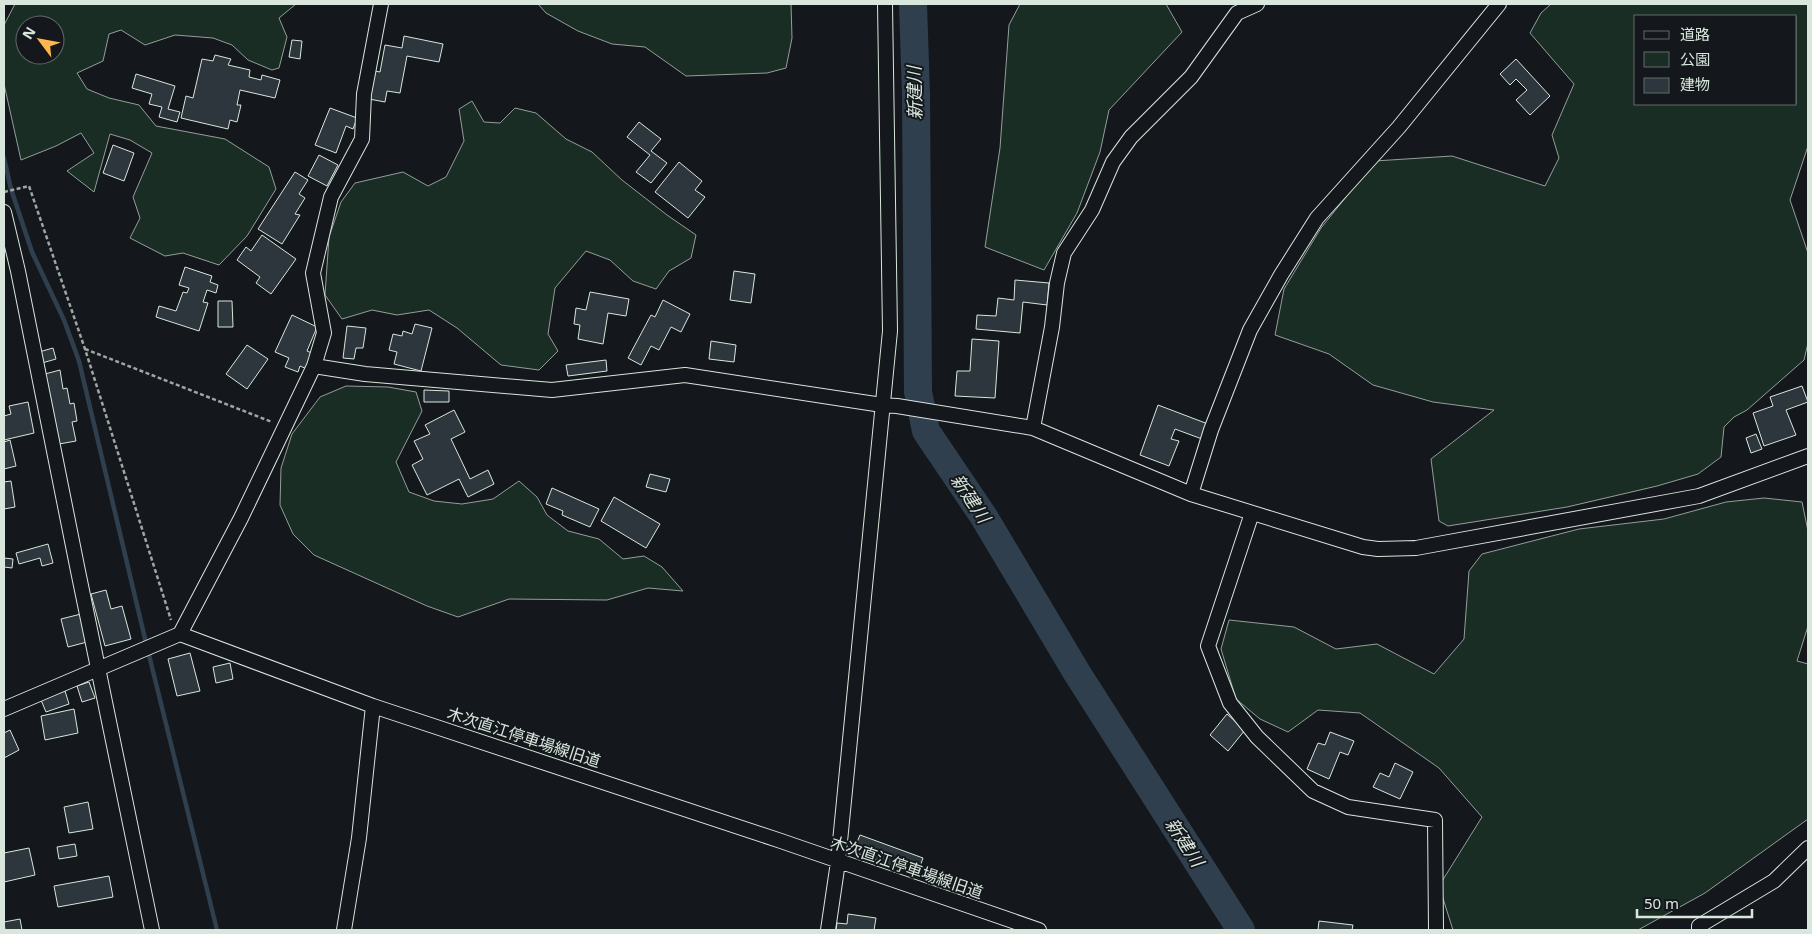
<svg xmlns="http://www.w3.org/2000/svg" width="1812" height="934" font-family="'Noto Sans','Noto Sans JP',sans-serif">
	<rect width="100%" height="100%" fill="#14181c"/>
	<path fill="#1a2d24" stroke="#939e99" fill-rule="evenodd" d="M15,4h281l-17,14 8,19 -8,31 -7,2 -24,-10 -16,-15 -19,-7 -38,-3 -30,10 -24,-15 -12,4 -6,27 -26,12 10,16 22,9 30,7 17,21 69,13 44,28 7,22 -29,47 -28,29 -36,-12 -18,3 -35,-18 10,-20 -7,-21 19,-44 -22,-13 -20,-6 -16,58 -27,-21 27,-18 -13,-20 -25,13 -35,14 -17,-76v-59zM25,25h30v30h-30z
		M538,4h253l1,34 -6,30 -19,5 -81,3 -41,-29 -33,-3 -34,-13 -32,-18z
		M1020,4h146l16,28 -73,78 -9,42 -23,61 -33,57 -59,-23 15,-99 9,-123z
		M1551,4h257v142l-18,54 18,53v90l-4,17 -57,50 -13,7 -10,10 -3,30 -23,17 -41,12 -90,21 -119,19 -9,-5 -8,-62 63,-49 -61,-8 -60,-17 -44,-31 -54,-19 9,-46 37,-61 54,-67 77,-5 93,30 14,-28 -7,-23 22,-51 -44,-51 11,-20zM1636,16h160v88h-160z
		M472,101l12,21 16,1 15,-15 21,5 30,26 26,13 30,28 45,35 29,20 -5,23 -22,13 -13,18 -23,-8 -23,-21 -24,-9 -31,37 -7,46 10,17 -19,19 -38,-5 -44,-37 -28,-18 -32,5 -25,-5 -30,9 -17,-24 4,-58 12,-35 14,-19 48,-11 25,14 18,-9 18,-36 -5,-32z
		M346,386l42,1 28,5 6,19 -26,51 13,30 25,9 28,3 31,-5 26,-18 18,16 10,18 21,16 31,8 24,20 21,-3 18,11 21,24 -35,-3 -41,12 -98,-1 -51,18 -31,-11 -113,-51 -21,-21 -13,-29 1,-37 11,-34 28,-37z
		M1764,498l38,4 6,29v95l-11,35 11,3v155l-103,74 -67,37h-185l-14,-44 43,-69 -43,-49 -79,-55 -42,-3 -30,22 -28,-13 -24,-20 -15,-50 8,-29 65,7 42,22 41,-5 57,30 30,-35 5,-68 13,-17 97,-25 85,-10 62,-17z"/>
	<g fill="none" stroke-linecap="round" stroke-linejoin="round">
		<path stroke="#2f3f4d" stroke-width="4.5" d="M4,158l7,31 21,63 32,68 15,41 68,286 70,283"/>
		<path stroke="#2f3f4d" stroke-width="28" d="M913,4l3,91 2,297 8,39 58,86 93,156 164,257"/>
	</g>
	<path fill="#2c363c" stroke="#d8e6dc" d="M404,36l39,8 -4,18 -32,-6 -7,37 -13,-2 -2,11 -16,-3 6,-28 5,1 5,-27 17,3z
		M292,40l10,1 -2,18 -11,-2z
		M215,55l16,4 -3,6 22,5 -1,7 12,3 1,-5 18,5 -5,18 -35,-8 -3,15h4l-4,17 -7,-2 -2,9 -47,-11 5,-22 7,2 9,-39 11,2z
		M1516,59l34,37 -20,19 -14,-15 11,-10 -11,-11 -6,6 -10,-11z
		M136,74l39,12 -7,23 12,3 -3,10 -18,-5 3,-10 -13,-3 3,-10 -20,-6z
		M330,108l27,10 -4,11 -7,-3 -10,27 -21,-8z
		M639,122l22,17 -10,12 16,12 -16,20 -15,-11 14,-17 -23,-18z
		M113,145l21,8 -10,28 -21,-8z
		M319,155l19,10 -11,21 -19,-10z
		M679,162l23,19 -7,9 10,7 -17,21 -33,-26z
		M295,172l13,8 -9,14 6,4 -10,16 5,1 -18,29 -24,-15z
		M262,235l34,24 -25,35 -15,-11 4,-6 -23,-17 9,-13 5,4z
		M185,267l27,9 -2,6 8,3 -2,8 -9,-3 -4,12 5,1 -9,28 -43,-14 3,-11 17,5 7,-19 4,1 2,-5 -10,-3z
		M734,271l21,3 -4,29 -21,-3z
		M1015,280l34,3 -2,22 -24,-3 -3,31 -44,-4 1,-14 19,1 2,-18 16,2z
		M590,292l39,7 -3,17 -18,-3 -5,31 -25,-5 2,-14 -6,-1 2,-16 10,2z
		M663,300l27,14 -9,18 -10,-5 -12,23 -8,-4 -10,19 -13,-7 23,-43 4,2z
		M218,301h14l1,26h-15z
		M292,315l25,12 -10,24 7,3 -7,15 -7,-3 -2,6 -13,-5 4,-9 -14,-6z
		M415,324l17,4 -11,43 -27,-7 3,-12 -8,-2 4,-16 9,2 1,-5 9,3z
		M347,326l19,2 -3,20h-7l-2,11 -11,-1z
		M972,339l27,2 -4,57 -40,-2 2,-25h13z
		M711,341l25,4 -2,17 -25,-3z
		M247,345l21,14 -21,30 -21,-15z
		M53,348l3,11 -14,4 -3,-11z
		M606,360l1,11 -39,5 -2,-11z
		M60,370l3,19 4,-1 3,16 4,-1 3,18 -5,1 4,19 -17,3 -14,-70z
		M1802,386l6,16 -22,8 10,25 -32,11 -11,-33 20,-7 -3,-9z
		M424,390l25,1v11h-25z
		M28,402l6,31 -30,7v-24l7,-2 -2,-8z
		M1158,405l50,19 -6,15 -27,-10 -4,10 8,2 -10,25 -29,-11z
		M454,410l11,22 -14,7 19,40 18,-9 6,14 -26,13 -9,-18 -32,16 -15,-30 11,-6 -9,-18 16,-7 -5,-9z
		M1756,434l6,15 -11,4 -5,-15z
		M10,440l6,26 -12,3v-27z
		M650,474l20,5 -4,13 -20,-5z
		M11,481l4,26 -11,2v-27z
		M552,488l47,21 -9,18 -28,-12 1,-4 -17,-7z
		M614,497l46,27 -14,24 -45,-27z
		M48,544l5,19 -11,3 -2,-8 -21,6 -3,-11z
		M4,558l9,1 -1,9 -8,-1z
		M106,590l5,19 11,-3 9,33 -26,7 -14,-52z
		M81,614l6,28 -19,5 -7,-28z
		M190,653l10,38 -23,5 -9,-37z
		M230,663l3,16 -17,4 -3,-16z
		M89,682l6,16 -13,4 -5,-16z
		M65,691l4,13 -23,8 -5,-12z
		M74,709l4,24 -33,7 -4,-24z
		M1227,714l18,16 -17,21 -18,-16z
		M10,730l9,20 -15,8v-25z
		M1330,732l24,9 -6,14 -8,-3 -11,27 -22,-10 11,-26 7,2z
		M1395,763l18,9 -13,27 -27,-12 7,-14 9,4z
		M88,802l5,27 -24,4 -5,-26z
		M860,835l63,23 -6,17 -64,-23z
		M75,844l2,12 -18,3 -2,-12z
		M29,848l6,27 -31,7v-29z
		M109,876l4,21 -55,10 -4,-21z
		M848,914l28,4 -2,12h-38l1,-7 10,1z
		M20,919l2,11h-17l-1,-8z
		M1319,921l34,4 -1,5h-34z"/>
	<g fill="none" stroke-linecap="round" stroke-linejoin="round">
		<g stroke="#d8e6dc" stroke-width="16">
			<path id="minor" d="M4,212l14,59 60,300 74,359
				M314,366l51,8 187,16 133,-15 197,30 15,1 136,22 158,66 172,53 15,2 38,-1 283,-52 109,-40
				M1033,428l19,-101 5,-44 7,-30 28,-43 21,-48 18,-25 60,-60 46,-64 20,-9
				M1191,494l20,-64 39,-100 31,-55 36,-57 82,-91 100,-123
				M1252,513l-44,133 22,57 27,34 56,54 35,16 87,13 1,110
				M180,634l61,-116 73,-152 10,-33 -11,-60 18,-76 31,-58 2,-45 17,-90
				M4,709l176,-75 193,72 408,135 258,89
				M344,930l15,-92 14,-132
				M828,930l10,-68 52,-531 -5,-327
				M1699,930v-4l75,-45 34,-33"/>
		</g>
		<path stroke="#9da8a2" stroke-width="2.5" stroke-dasharray="4 2.5" stroke-linecap="butt" d="M4,192l25,-6 56,163 86,271
			M85,349l187,73"/>
		<use href="#minor" stroke="#14181c" stroke-width="14"/>
	</g>
	<g text-anchor="middle" dominant-baseline="central" stroke-width="4" stroke-linejoin="round" paint-order="stroke">
		<g font-size="16" fill="#d8e6dc" stroke="#14181c">
			<text transform="translate(524 737) rotate(18)">木次直江停車場線旧道</text>
			<text transform="translate(907 867) rotate(19)">木次直江停車場線旧道</text>
		</g>
		<g font-size="18" font-style="italic" fill="#d8e6dc" stroke="#14181c">
			<text transform="translate(914 93) rotate(-91)">新建川</text>
			<text transform="translate(971 498) rotate(56)">新建川</text>
			<text transform="translate(1185 842) rotate(57)">新建川</text>
		</g>
	</g>
	<rect width="1812" height="934" fill="none" stroke="#d8e6dc" stroke-width="10"/>
	<rect x="1634" y="15" width="162" height="90" fill="#14181c" stroke="#626a69"/>
	<rect x="1644" y="31" width="25" height="8" fill="#14181c" stroke="#626a69"/>
	<text x="1680" y="40" font-size="15" fill="#d8e6dc">道路</text>
	<rect x="1644" y="52" width="25" height="15" fill="#1a2d24" stroke="#626a69"/>
	<text x="1680" y="65" font-size="15" fill="#d8e6dc">公園</text>
	<rect x="1644" y="78" width="25" height="15" fill="#2c363c" stroke="#626a69"/>
	<text x="1680" y="90" font-size="15" fill="#d8e6dc">建物</text>
	<g transform="translate(40 40) rotate(302)"><circle r="24" fill="#14181c" stroke="#626a69"/>
	<path d="M0-4L9 19L0 12L-9 19Z" fill="#ffb74d"/>
	<text y="-8" font-size="14" font-weight="bold" text-anchor="middle" fill="#d8e6dc">N</text>
	</g>
	<path d="M1637 909v8h115v-8" fill="none" stroke="#d8e6dc" stroke-width="2.5"/>
	<text x="1644" y="909" font-size="15" fill="#d8e6dc" stroke="#14181c" stroke-width="4" paint-order="stroke">50 m</text>
</svg>
